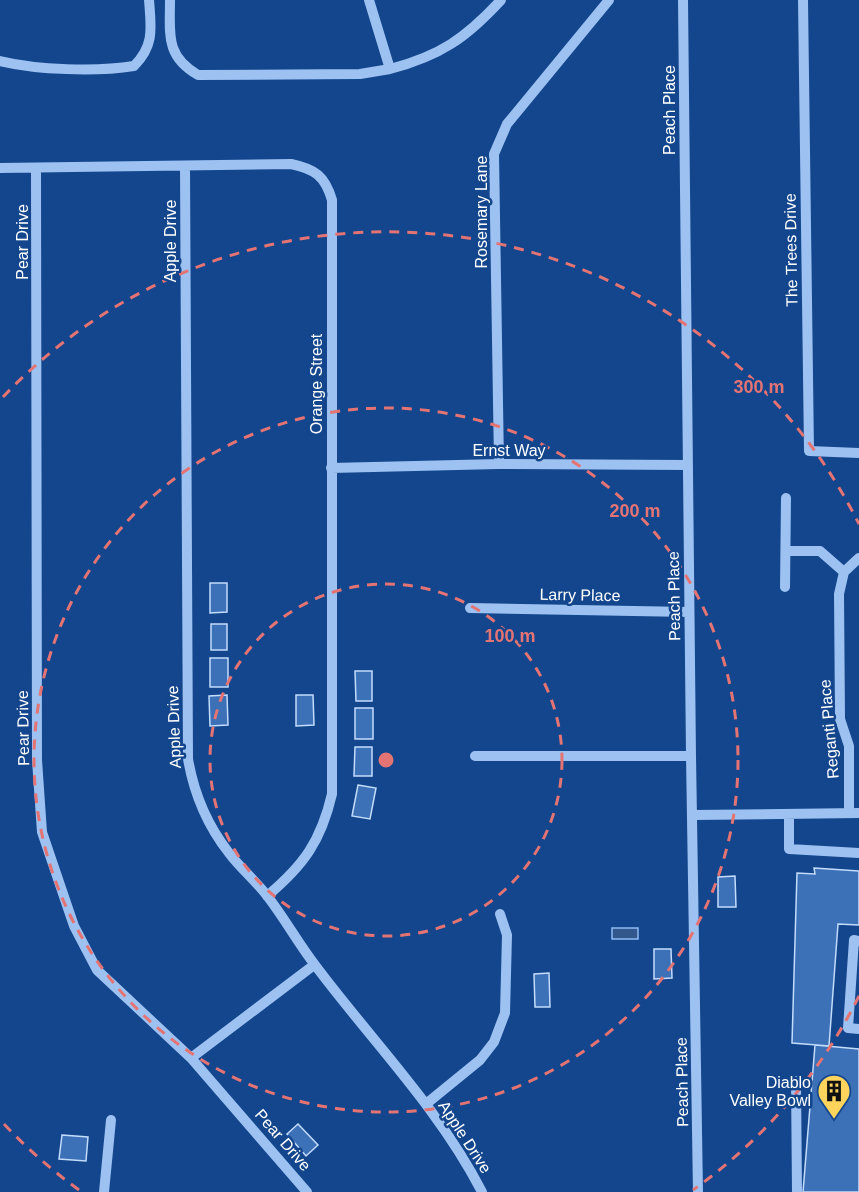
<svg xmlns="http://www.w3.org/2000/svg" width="859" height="1192" font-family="Arial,sans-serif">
	<rect width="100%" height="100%" fill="#13468d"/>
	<path fill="#32578c" stroke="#8ebbf4" stroke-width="1.5" d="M612,928h26v11h-26z"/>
	<path fill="#3c70b7" stroke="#c3dcfc" stroke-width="1.5" d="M210,583h17v29l-17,1z
		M211,624h16v26h-16z
		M210,658h18v29h-18z
		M355,671h17v30h-16z
		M227,695l1,30 -18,1 -1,-30z
		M296,695h17l1,30 -18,1z
		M355,708h18v31h-18z
		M355,747h17v29h-18z
		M358,785l18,3 -6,31 -18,-3z
		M814,868l45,3v54l-21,-1 -9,122 -37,-3 5,-170 18,1z
		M735,876l1,31h-18v-30z
		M654,949h17l1,29 -18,1z
		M549,973l1,34h-15l-1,-33z
		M815,1045l44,4v143h-56z
		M298,1124l20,21 -12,11 -19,-22z
		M62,1135l26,2 -2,24 -27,-2z"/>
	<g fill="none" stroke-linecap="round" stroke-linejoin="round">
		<path stroke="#9dc1f1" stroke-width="10" d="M170,0c0,34 -5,56 28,75l162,-1 30,-5 -21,-69
			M683,0l8,756 7,436
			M803,0l6,451 50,2
			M0,61c38,9 96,11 134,5 21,-21 17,-39 15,-66
			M390,69c50,-13 76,-31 111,-69
			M185,167l3,592c6,35 19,66 41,94 12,16 28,29 39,44 17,22 30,46 47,68 56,75 124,143 167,227
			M0,168l291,-4c24,5 34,12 41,36v594c-11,47 -28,71 -65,102
			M36,169l1,591 5,72 32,94 23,44 94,88 116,134
			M499,464l-5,-310 13,-30 102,-124
			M331,468l168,-4 188,1
			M786,551h34l24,21
			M844,572l-5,22 1,125 9,27v67
			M844,572l15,-14
			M785,587l1,-89
			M470,608l219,4
			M475,756h216
			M789,814v35l70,4
			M694,815l165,-2
			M859,941l-5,-1 -6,88 11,1
			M191,1058l123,-93
			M796,1081l1,111
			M426,1104l54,-44 14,-18 11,-29 2,-78 -7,-21
			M104,1192l7,-72"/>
	</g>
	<g fill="none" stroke="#e47373" stroke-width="3" stroke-dasharray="10 8">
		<circle cx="386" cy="760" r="176"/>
		<circle cx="386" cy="760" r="352"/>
		<path d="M859 996A528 528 0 0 1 693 1190M79 1190A528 528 0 0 1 3 1123M3 397A528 528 0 0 1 859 524"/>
	</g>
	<defs>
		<g id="building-pin" transform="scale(1.725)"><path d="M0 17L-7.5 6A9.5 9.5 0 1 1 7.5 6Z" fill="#ffd45d" stroke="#13468d"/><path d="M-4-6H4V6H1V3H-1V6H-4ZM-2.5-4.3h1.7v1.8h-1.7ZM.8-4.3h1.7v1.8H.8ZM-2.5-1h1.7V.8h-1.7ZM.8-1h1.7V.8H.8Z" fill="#111"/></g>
	</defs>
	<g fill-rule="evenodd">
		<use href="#building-pin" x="834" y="1091"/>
	</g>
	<g text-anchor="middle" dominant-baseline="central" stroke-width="5" stroke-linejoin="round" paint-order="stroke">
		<g font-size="16" fill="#fff" stroke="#13468d">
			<text transform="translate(669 110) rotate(-90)">Peach Place</text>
			<text transform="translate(481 212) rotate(-90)">Rosemary Lane</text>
			<text transform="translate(170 241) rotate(-90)">Apple Drive</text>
			<text transform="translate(22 242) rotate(-90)">Pear Drive</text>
			<text transform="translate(791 250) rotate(-91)">The Trees Drive</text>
			<text transform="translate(316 384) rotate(-90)">Orange Street</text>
			<text x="509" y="450">Ernst Way</text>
			<text transform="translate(580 595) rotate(1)">Larry Place</text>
			<text transform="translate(674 596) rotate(-91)">Peach Place</text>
			<text transform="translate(174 727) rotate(-92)">Apple Drive</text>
			<text transform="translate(23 728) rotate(-91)">Pear Drive</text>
			<text transform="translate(829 729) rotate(-95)">Reganti Place</text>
			<text transform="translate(682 1082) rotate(-91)">Peach Place</text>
			<text transform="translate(465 1137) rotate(57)">Apple Drive</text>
			<text transform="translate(283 1140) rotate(49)">Pear Drive</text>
		</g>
		<g font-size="16" fill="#fff" stroke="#13468d" text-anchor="end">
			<text x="811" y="1082">Diablo<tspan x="811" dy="18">Valley Bowl</tspan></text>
		</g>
	</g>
	<circle cx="386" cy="760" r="9" fill="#e47373" stroke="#13468d" stroke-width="3"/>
	<g font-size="18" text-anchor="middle" font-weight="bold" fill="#e47373" stroke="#13468d" stroke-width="5" stroke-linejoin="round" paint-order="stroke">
		<text x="759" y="393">300 m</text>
		<text x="635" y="517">200 m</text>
		<text x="510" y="642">100 m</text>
	</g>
</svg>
